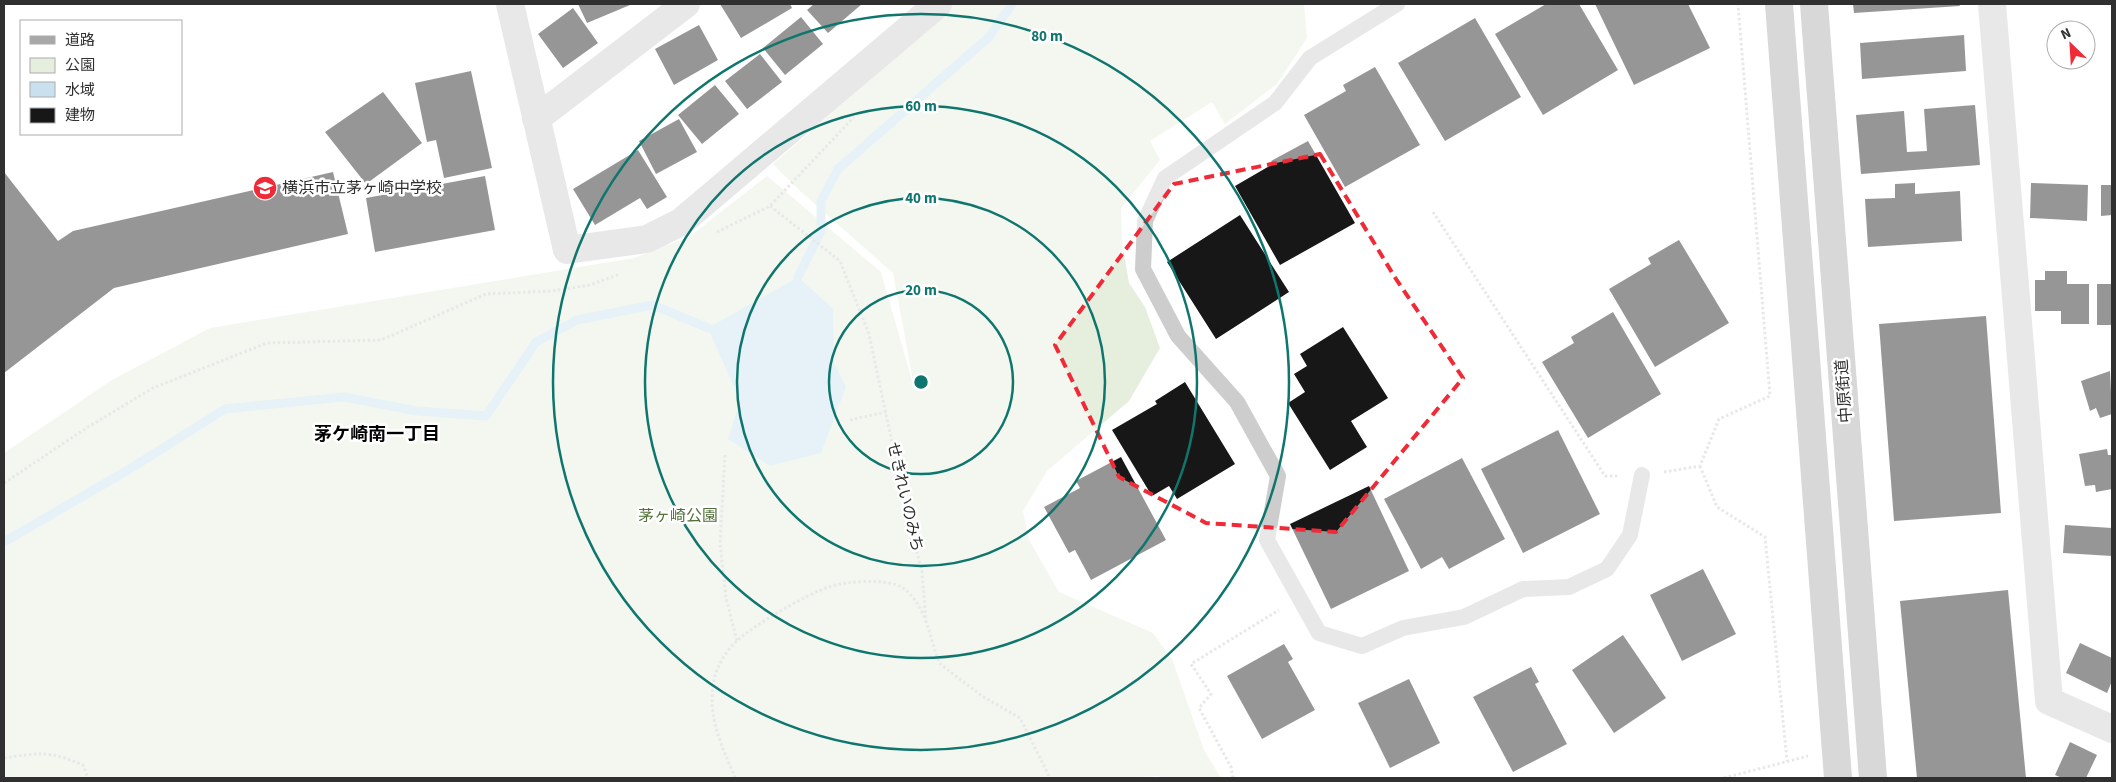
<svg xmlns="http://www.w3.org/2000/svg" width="2116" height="782" font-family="'Source Sans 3','Noto Sans JP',sans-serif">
	<rect width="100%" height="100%" fill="#fff"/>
	<path fill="#e6eede" d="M948,4h356l3,34 -30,46 -52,40 -13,-22 -62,39 10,19 -39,48 1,34 7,41 16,24 15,41 -31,53 -82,70 -24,40 6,29 30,52 94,41 19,26 32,91 17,28h-55l-8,-2 -40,2h-1114v-325l108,-73 98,-52 424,-70 55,-21 78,-61 114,96 34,119 -22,-118 -93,-82 -27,-27 157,-136z"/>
	<path fill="#c9e0ef" d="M798,277l35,32 1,54 12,24 -25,66 -51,13 -42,-27 12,-38 -32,-73z"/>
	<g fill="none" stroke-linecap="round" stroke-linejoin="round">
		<path stroke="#c9e0ef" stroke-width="9" d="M798,277l23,-46v-30l17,-32 151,-132 23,-33
			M4,542l124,-72 97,-61 119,-12 73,14 69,5 50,-74 41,-22 76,-15 55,23"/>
	</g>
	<path fill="#171717" d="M578,4h51l1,1 -43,18z
		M720,4h70l2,4 -51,30z
		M814,4h48l-34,29 -21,-23z
		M1546,4h33l39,66 -75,45 -48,-81z
		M1595,4h93l22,44 -76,37z
		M1853,4h106l1,2 -106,7z
		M573,8l25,35 -35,25 -25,-34z
		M801,17l22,27 -38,31 -22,-27z
		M1475,18l46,79 -76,44 -47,-78z
		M699,25l19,35 -44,25 -19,-36z
		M1964,35l2,36 -104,8 -2,-36z
		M760,54l22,28 -35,27 -22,-28z
		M1375,67l45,78 -75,42 -41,-72 42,-24 -3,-6z
		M471,71l21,97 -48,10 -8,-38 -9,2 -12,-59z
		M715,85l24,29 -37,30 -24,-29z
		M383,92l39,51 -56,41 -41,-52z
		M1975,105l5,60 -119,9 -5,-59 48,-4 3,41 20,-1 -3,-42z
		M679,119l18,33 -41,22 -17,-33z
		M1308,141l47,82 -75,42 -45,-79 38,-22 -2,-3z
		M638,150l29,47 -20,12 -7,-11 -45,27 -22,-36z
		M4,172l54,69 15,-10 260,-59 15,62 -234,54 -110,85z
		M485,176l10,54 -120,22 -9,-54z
		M1915,183v11l45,-3 2,50 -94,6 -3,-48 30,-1v-14z
		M2031,183l57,2 -1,36 -57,-3z
		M2101,185h11v30l-11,1z
		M1240,215l49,77 -73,47 -49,-77z
		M1679,240l50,83 -74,44 -46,-78 42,-25 -3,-6z
		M2045,271h22v13h22v40h-28v-13h-26v-31h10z
		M2097,284h15v41h-15z
		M1613,312l48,82 -73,44 -46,-76 32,-19 -3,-6z
		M1986,316l15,197 -107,8 -15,-197z
		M1343,327l45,71 -37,23 16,26 -37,23 -42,-67 17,-11 -11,-18 13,-8 -7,-12z
		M2110,371l2,43 -12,4 -4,-10 -6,3 -9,-30z
		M1185,382l50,82 -58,35 -8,-13 -17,10 -40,-66 45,-26 -2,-3z
		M1558,430l42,84 -77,39 -42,-84z
		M2107,449l1,6h4v34l-16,3 -1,-7 -10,1 -6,-32z
		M1121,457l45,83 -75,40 -16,-30 -6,3 -25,-46 36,-19 -4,-7z
		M1462,458l43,81 -56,30 -7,-12 -21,12 -37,-70z
		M1369,486l40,85 -78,38 -41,-85z
		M2065,525l47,3v28l-49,-3z
		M1703,569l33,65 -54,27 -32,-66z
		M2008,590l18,188h-109l-17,-177z
		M1623,635l43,63 -52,35 -42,-63z
		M2080,643l32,15v23l-5,12 -41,-20z
		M1284,644l9,15 -5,3 27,48 -53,29 -35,-63z
		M1531,667l8,15 -4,2 32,60 -54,28 -40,-75z
		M1409,679l31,64 -50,25 -32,-65z
		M2070,742l27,13 -11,23h-24l-7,-3z"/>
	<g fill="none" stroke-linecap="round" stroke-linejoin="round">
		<path stroke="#cdcdcd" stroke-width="3" stroke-dasharray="2.5 2.5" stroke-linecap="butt" d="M770,206l70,55 29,73 37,175 16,63 4,49 13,42 43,33 38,22 30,60
			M1433,212l172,264h13
			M717,232l53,-26 84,-89
			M850,420l36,-8
			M725,455l-5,89 6,54 11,43
			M1700,466l17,41 48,30 22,224
			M1664,472l36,-6 19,-47 51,-23 -32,-392
			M4,483l84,-56 65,-39 114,-45 114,-3 105,-46 66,-3 38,-6 30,-11
			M4,758c36,-5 44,-8 79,7l5,13
			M735,778c-14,-35 -28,-60 -21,-98 2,-12 13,-31 23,-39 15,-15 72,-48 92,-54 18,-6 58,-9 74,1 10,7 18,20 22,31
			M1233,778l-2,-11 -32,-59 12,-14 -20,-30 88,-54
			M1724,778l84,-22"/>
		<path stroke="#cdcdcd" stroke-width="16" d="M1397,4l-87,54 -35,45 -110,75 -20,43 -2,48 35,67 59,66 41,74 -11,64 52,93 43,13 41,-18 61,-11 59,-28 46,-2 38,-18 23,-34 12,-60"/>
		<path stroke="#cdcdcd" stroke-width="28" d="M510,4l57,246 80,-11 34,-17 257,-218
			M1992,4l57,697 63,28
			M536,119l150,-115"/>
		<path stroke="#a8a8a8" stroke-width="28" d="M1779,4l59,774
			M1814,4l59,774"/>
	</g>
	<path d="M0 0H2116V782H0ZM1320,154l76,125 67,99 -127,154 -130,-9 -87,-46 -64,-132 119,-161z" fill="#fff" fill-opacity=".55" fill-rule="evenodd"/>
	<path fill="none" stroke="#f02a36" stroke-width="4" stroke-dasharray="10 6" stroke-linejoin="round" d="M1320,154l76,125 67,99 -127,154 -130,-9 -87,-46 -64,-132 119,-161z"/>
	<g fill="none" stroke="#0f766e" stroke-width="2.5">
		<circle cx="921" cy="382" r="92"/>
		<circle cx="921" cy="382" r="184"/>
		<circle cx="921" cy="382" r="276"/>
		<circle cx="921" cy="382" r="368"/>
	</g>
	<defs>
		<g id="school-disc" transform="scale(1.25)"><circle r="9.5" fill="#f02a36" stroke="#fff"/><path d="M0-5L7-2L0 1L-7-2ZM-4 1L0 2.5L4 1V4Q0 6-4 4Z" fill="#fff"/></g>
	</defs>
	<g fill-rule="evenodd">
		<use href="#school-disc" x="265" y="188"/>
	</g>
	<g text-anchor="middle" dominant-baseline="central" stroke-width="5" stroke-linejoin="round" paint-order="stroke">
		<g font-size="16" fill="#303030" stroke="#fff" text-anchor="start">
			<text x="282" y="188">横浜市立茅ヶ崎中学校</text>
		</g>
		<g font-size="16" fill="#303030" stroke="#fff">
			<text transform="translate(1844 391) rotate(-94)">中原街道</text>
			<text transform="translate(905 497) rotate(77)">せきれいのみち</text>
		</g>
		<g font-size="16" fill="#52703a" stroke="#fff">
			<text x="678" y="516">茅ヶ崎公園</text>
		</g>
		<g font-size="18" font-weight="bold" fill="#000" stroke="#fff">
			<text x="377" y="434">茅ケ崎南一丁目</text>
		</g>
	</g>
	<circle cx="921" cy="382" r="8" fill="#0f766e" stroke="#fff" stroke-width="2.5"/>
	<g font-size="15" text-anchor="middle" font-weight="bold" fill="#0f766e" stroke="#fff" stroke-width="5" stroke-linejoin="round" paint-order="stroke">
		<text x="1047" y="41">80 m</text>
		<text x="921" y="111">60 m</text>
		<text x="921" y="203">40 m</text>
		<text x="921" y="295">20 m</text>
	</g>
	<rect width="2116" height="782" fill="none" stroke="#303030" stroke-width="10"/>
	<rect x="20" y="20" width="162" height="115" fill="#ffffff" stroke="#acacac"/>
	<rect x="30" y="36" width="25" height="8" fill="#a8a8a8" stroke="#acacac"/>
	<text x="65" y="45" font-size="15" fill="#303030">道路</text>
	<rect x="30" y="58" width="25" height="15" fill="#e6eede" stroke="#acacac"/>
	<text x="65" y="70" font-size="15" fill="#303030">公園</text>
	<rect x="30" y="82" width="25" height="15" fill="#c9e0ef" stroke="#acacac"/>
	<text x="65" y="95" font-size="15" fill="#303030">水域</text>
	<rect x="30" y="108" width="25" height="15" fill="#171717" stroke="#acacac"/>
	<text x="65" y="120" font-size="15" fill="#303030">建物</text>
	<g transform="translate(2071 45) rotate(335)"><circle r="24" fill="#ffffff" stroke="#acacac"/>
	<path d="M0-4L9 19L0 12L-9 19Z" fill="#f02a36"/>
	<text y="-8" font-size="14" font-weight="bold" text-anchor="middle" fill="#303030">N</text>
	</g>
</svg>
